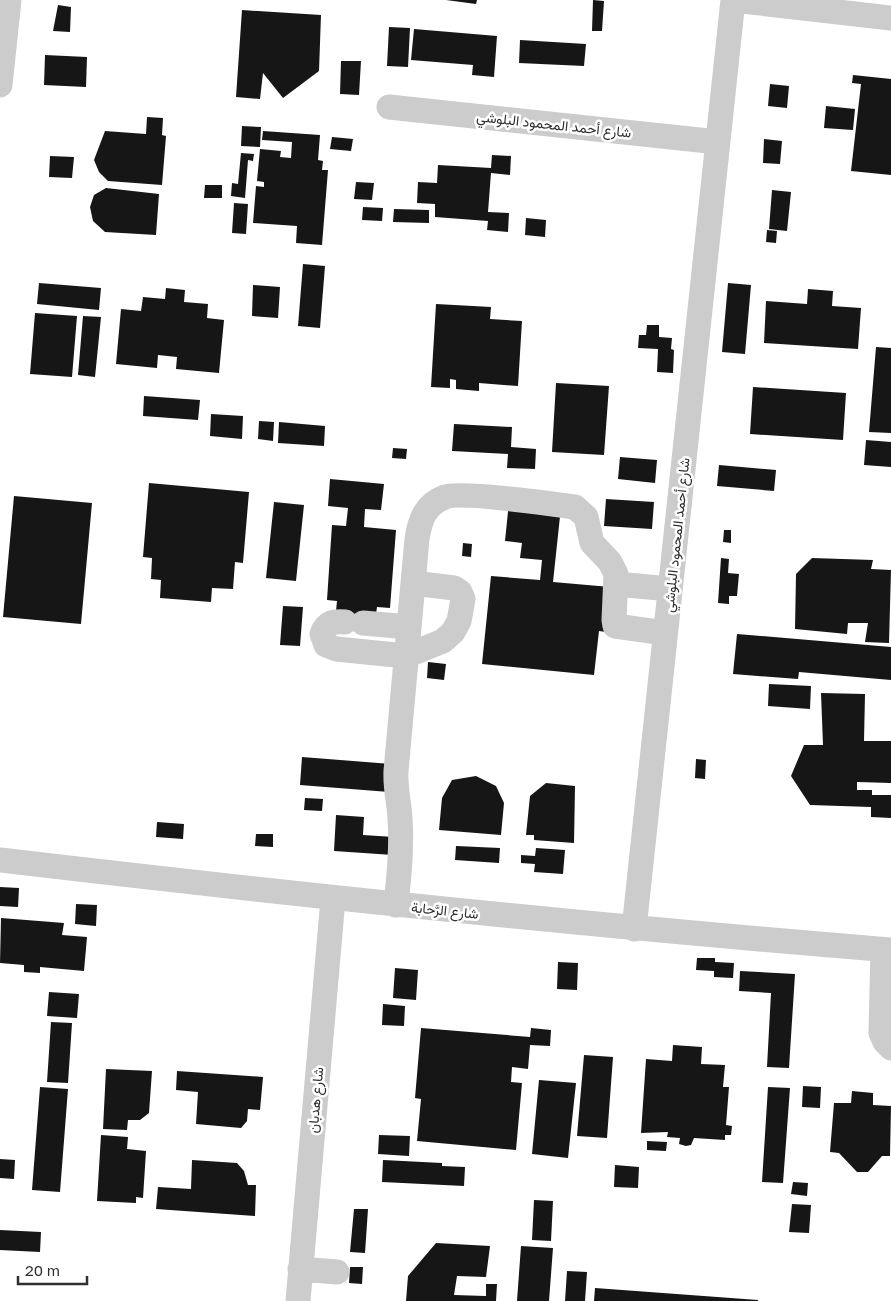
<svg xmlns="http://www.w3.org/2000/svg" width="891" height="1301" font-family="'Golos Text',Vazirmatn,sans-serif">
	<rect width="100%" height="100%" fill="#fff"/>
	<path fill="#161616" d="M446,0h31l-1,4z
		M593,0l11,1 -2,30h-10z
		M58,5l13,2 -1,25 -17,-1z
		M242,10l79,5 -2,56 -36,27 -20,-25 -3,26 -24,-2z
		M389,27l21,1 -2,39 -21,-1z
		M414,29l83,7 -3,41 -22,-2 1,-10 -62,-5z
		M520,40l66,4 -2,22 -65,-3z
		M45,55l42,2 -1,30 -42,-2z
		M341,61h20l-2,34 -19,-1z
		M853,75l38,4v96l-40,-4 10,-87 -9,-1z
		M770,84l19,2 -2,22 -19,-2z
		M826,106l29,3 -2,21 -29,-2z
		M147,117l16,1 -1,17 4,1 -4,49 -54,-4 -9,-9 -5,-12 11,-29 41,3z
		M242,126l19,1 -1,20 -19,-1z
		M263,131l57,4 -2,25 5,1 -1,9h6l-6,75 -26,-2 1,-17 -44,-3 3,-37 8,1v-5l-7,-1 3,-32 21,2 -1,6 11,1 1,-16 -30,-2z
		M332,137l21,2 -2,12 -21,-2z
		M764,139l18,2 -2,23 -17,-1z
		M241,153l13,1 -1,7 -5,-1 -3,38 -14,-2 1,-13 6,1z
		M492,155l19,1 -1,19 -19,-2 -3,39 21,1 -1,19 -21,-2 1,-9 -53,-4v-13l-18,-1 1,-21 19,1 1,-18 53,3z
		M50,156l24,1 -2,21 -23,-1z
		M356,182l18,1 -2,17 -18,-1z
		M205,185h17v13h-18z
		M106,188l53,6 -3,41 -51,-3 -12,-11 -3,-14 4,-12z
		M772,190l19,2 -4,39 -18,-2z
		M234,203l14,1 -2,30 -14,-1z
		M363,207l20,1 -1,13 -20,-1z
		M394,209l35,1v13l-36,-1z
		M526,218l20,2 -1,17 -20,-2z
		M767,230l10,1 -1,12 -10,-1z
		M303,264l22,2 -5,62 -22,-2z
		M39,283l62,5 -2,22 -62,-6z
		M728,283l23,2 -6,69 -23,-2z
		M253,285l27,2 -2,31 -26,-2z
		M166,288l19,2 -1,12 24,2 -1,14 17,2 -5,53 -43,-4 1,-12 -19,-2 -1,13 -41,-4 5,-55 20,2 2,-14 22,2z
		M808,289l25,2 -1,15 29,2 -3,41 -94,-6 2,-42 41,3z
		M436,304l55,3 -1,12 32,2 -4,65 -39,-3v8l-23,-2v-9l-6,-1v9l-19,-1z
		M35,313l42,3 -5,61 -42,-3z
		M83,316l18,1 -6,60 -17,-2z
		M647,325h12v12l13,1 -1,11 3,1 -1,23 -16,-1 1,-23 -20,-1 1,-13h7z
		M876,347l15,1v85l-22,-1z
		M556,383l53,3 -5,69 -52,-3z
		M753,387l93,6 -3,47 -93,-6z
		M144,396l56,4 -2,20 -55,-4z
		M211,414l32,2 -1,23 -32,-3z
		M259,421l15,1 -1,19 -15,-2z
		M279,422l46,4 -1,20 -46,-3z
		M454,424l58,3 -1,20 25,2 -1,20 -28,-1 1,-14 -56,-3z
		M866,440l25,2v25l-27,-2z
		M393,448l14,1 -1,10 -14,-1z
		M620,457l37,3 -2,23 -37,-4z
		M719,465l57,5 -2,21 -57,-5z
		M330,479l54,5 -3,26 -16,-1 -1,18 32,3 -6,78 -13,-1 -1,7 -13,13 -27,-16 1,-10 -10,-1 5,-75 14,1 2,-18 -20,-2z
		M149,483l100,9 -6,71 -8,-1 -2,27 -21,-1 -1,14 -51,-4 1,-18 -10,-1 1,-21 -9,-1z
		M14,496l78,7 -11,121 -78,-7z
		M606,499l48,3 -2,27 -48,-3z
		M274,502l30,3 -8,76 -30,-3z
		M509,502l52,5 -8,75 57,5 -4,45 -7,-1 -5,44 -112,-11 9,-88 49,4 2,-20 -22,-2 2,-15 -17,-2z
		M724,530h7v13l-8,-1z
		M463,543l9,1 -1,13 -9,-1z
		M721,558l8,1 -1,14 11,1 -2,22h-8v8l-11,-1z
		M812,558l61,2 -2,9 20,1 -2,73 -24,-1 3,-19h-20l-1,11 -52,-5 1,-55z
		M283,606l20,1 -3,39 -20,-1z
		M737,634l154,13v33l-92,-8 -1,7 -65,-5z
		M428,662l18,2 -2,16 -17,-2z
		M769,684l42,2 -1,23 -42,-3z
		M821,693l44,1 -1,47h27v42l-34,-1v8h15v5h19v23l-20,-1v-10l-61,-2 -19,-29 13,-31h19z
		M302,757l89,7 -2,28 -89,-7z
		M696,759l10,1 -1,19 -10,-1z
		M476,776l20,10 8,17 -3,32 -62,-5 3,-32 10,-18z
		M546,783l29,3 -1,57 -40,-3v-5h-8l4,-39z
		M305,798l18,1 -1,12 -18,-1z
		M336,815l28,2 -1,18 31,2 -1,18 -59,-4z
		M157,822l27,2 -1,15 -27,-2z
		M256,834h17v13l-18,-1z
		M456,846l44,2 -1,15 -44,-3z
		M536,848l29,2 -2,24 -29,-2 1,-8 -14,-1v-8l14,1z
		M0,887l19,1 -1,19 -18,-1z
		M76,904l21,1 -1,21 -21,-2z
		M1,918l63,5 -2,12 25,2 -3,34 -44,-4v6l-16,-1v-7l-24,-2z
		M697,958h18v4l19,1 -1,15 -19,-1v-6l-18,-1z
		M558,962l20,1 -1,27 -20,-1z
		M395,968l23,2 -2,30 -23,-2z
		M740,971l55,3 -6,94 -22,-1 4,-74 -32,-2z
		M49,992l30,2 -2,24 -30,-2z
		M383,1004l22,2 -1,20 -22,-1z
		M51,1022l21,1 -4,60 -21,-1z
		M421,1028l109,9 1,-9 20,2 -1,16 -20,-1 -2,24 -16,-2 -1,15 11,1 -6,67 -99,-9 4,-42 -6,-1z
		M673,1045l29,2 -1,17 24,1 -2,22h6l-3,38 6,1 -1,9h-6v5l-31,-2 -3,7 -5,1 -7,-2 1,-6 -13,-1 1,-5 -27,1 5,-74 26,2z
		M584,1055l29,2 -6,81 -30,-2z
		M106,1069l46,2 -3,42 -9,7h-12l-1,10 -24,-1z
		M177,1071l86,6 -3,33 -12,-1 -1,12 -6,7 -45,-4 2,-32 -22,-2z
		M539,1080l37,3 -8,75 -36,-4z
		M803,1086l18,1 -1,21 -18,-1z
		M40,1087l28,2 -8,103 -28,-2z
		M768,1087l22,1 -7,95 -21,-1z
		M852,1091l21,2v12l18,1 -1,50h-8l-14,16h-11l-18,-19 -9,-1 4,-49h17z
		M101,1135l27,2 -1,12 19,2 -3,47 -7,-1v6l-39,-2z
		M379,1135l31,1 -1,20 -31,-2z
		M647,1141l20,1 -1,9 -19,-1z
		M0,1159l15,1 -1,19 -14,-1z
		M192,1160l45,3 7,8 4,14h8l-1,31 -99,-7 2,-22 33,2z
		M383,1160l59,3v3l23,1 -1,19 -82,-4z
		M615,1165l24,2 -1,21 -24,-1z
		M793,1182l15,1 -1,13 -16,-2z
		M534,1200l19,1 -2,40 -19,-1z
		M792,1204l19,1 -2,28 -20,-1z
		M354,1209h14l-3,44 -15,-1z
		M0,1230l41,2 -1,20 -40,-2z
		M436,1243l54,3 -4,31 -29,-1 -3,19 32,1v-12h11l-1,17h-90l2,-25z
		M521,1246l32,2 -4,53h-32z
		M350,1267h13l-1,17 -13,-1z
		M567,1271l20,1 -2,29h-20z
		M595,1288l163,12v1h-164z"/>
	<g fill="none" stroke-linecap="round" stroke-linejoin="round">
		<path stroke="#ccc" stroke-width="25" d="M733,0l158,18
			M0,85l9,-85
			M389,107l329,35
			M616,584l54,5
			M345,622c-11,-1 -19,0 -23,12l4,11 10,4 70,7 37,-15 10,-9 6,-11 4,-22 -3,-7 -6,-4 -41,-5
			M363,623l46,4
			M0,860c297,35 593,66 891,90
			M396,905c3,-29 6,-58 4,-87 -1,-16 -5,-31 -4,-47l21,-232c3,-20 9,-35 28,-42 16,-6 108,7 130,10l11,10 6,26 18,19 6,12 -2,46 1,6 50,7
			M634,929l99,-929
			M883,950l-2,83 4,9 6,6
			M300,1269l37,3
			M298,1301l35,-402"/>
	</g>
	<g text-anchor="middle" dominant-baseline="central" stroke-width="5" stroke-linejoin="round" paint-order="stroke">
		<g font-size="14" fill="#2f2f2f" stroke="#fff">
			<text transform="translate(554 124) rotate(6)">شارع أحمد المحمود البلوشي</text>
			<text transform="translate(676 535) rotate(-84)">شارع أحمد المحمود البلوشي</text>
			<text transform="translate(445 910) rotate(6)">شارع الرَّحابة</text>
			<text transform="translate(315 1100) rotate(-85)">شارع هدبان</text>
		</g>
	</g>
	<path d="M18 1276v8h69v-8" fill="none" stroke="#2f2f2f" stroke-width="2.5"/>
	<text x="25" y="1276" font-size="15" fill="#2f2f2f" stroke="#ffffff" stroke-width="4" paint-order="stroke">20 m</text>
</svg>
